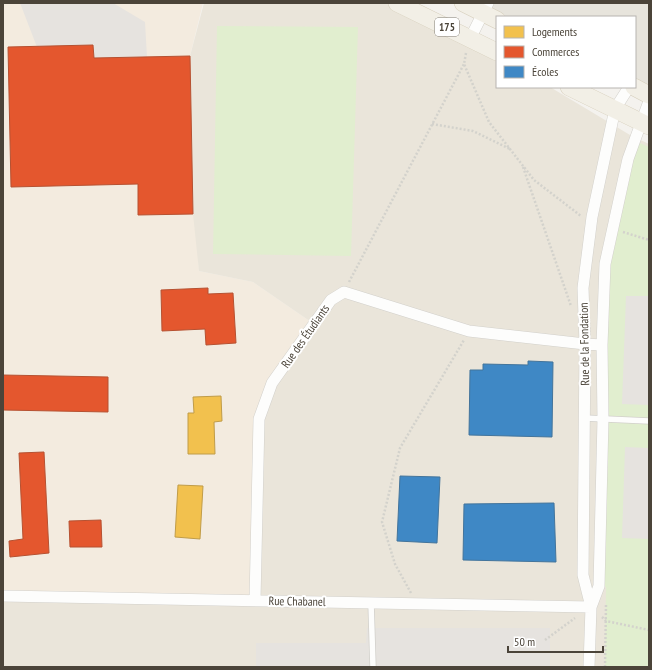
<svg xmlns="http://www.w3.org/2000/svg" width="652" height="670" font-family="'PT Sans Narrow',sans-serif">
	<rect width="100%" height="100%" fill="#f4f2ee"/>
	<path fill="#e7e4dc" d="M488,3h161v92l-14,-8v-70h-138z"/>
	<path fill="#f3ebdf" d="M3,3h200l-13,53 9,215 54,11 61,42 -59,276 -252,-4z"/>
	<path fill="#eae5da" d="M204,3h193l100,52v32h53l80,48 19,9v523h-646v-71l252,4 4,-181 13,-36 42,-59 -61,-42 -54,-11 -6,-57 -3,-158z"/>
	<path fill="#e1eecf" d="M217,26l141,1 -7,229 -138,-2z
		M635,141l14,6v520h-44l1,-80 -7,-1 6,-322z"/>
	<path fill="#e6e3df" d="M20,3h93l32,19 2,35 -53,1 -1,-13 -56,2z
		M626,296h23v109l-27,-1z
		M625,447l24,1v91l-27,-1z
		M367,628h183v39h-294v-24h110z"/>
	<path fill="#f2c14e" stroke="#c09c48" d="M221,396l1,25 -8,1 1,32h-27v-41h6l-1,-16z
		M178,485l25,1 -3,53 -25,-2z"/>
	<path fill="#e4572e" stroke="#b65131" d="M93,45l1,13 96,-2 3,158 -55,1v-31l-127,3 -3,-140z
		M208,288v6l25,-1 3,50 -30,2 -1,-16 -43,2 -1,-41z
		M3,375l105,2v35l-105,-2z
		M44,452l5,101 -39,4 -1,-16 14,-2 -4,-86z
		M101,520l1,27h-32l-1,-26z"/>
	<path fill="#3f88c5" stroke="#43749b" d="M528,361l25,1 -1,75 -83,-2 1,-65h13v-6l45,1z
		M400,476l40,1 -3,66 -40,-2z
		M554,503l2,59 -93,-2 1,-56z"/>
	<g fill="none" stroke-linecap="round" stroke-linejoin="round">
		<g stroke="#d2d0cb" stroke-width="7">
			<path id="lane" d="M584,418l65,3
				M371,603l2,64"/>
		</g>
		<g stroke="#d2d0cb" stroke-width="12">
			<path id="street" d="M470,39l18,-36
				M3,596l588,11
				M255,600l4,-181 13,-36 59,-83 13,-8 125,39 116,13 17,1
				M591,607l8,-21 4,-167 -1,-74 3,-81 23,-105 21,-58
				M589,667l2,-60 -8,-32 2,-231 -2,-56 9,-71 23,-108 14,-22"/>
		</g>
		<g stroke="#d6cebb" stroke-width="18">
			<path id="primary" d="M397,3l100,49
				M463,3l34,17
				M569,87l80,39
				M634,87l15,8"/>
		</g>
		<path stroke="#d3d2cc" stroke-width="2.5" stroke-dasharray="2 2" stroke-linecap="butt" d="M466,53l-2,11 25,58 45,58 47,36
			M432,124l41,7 37,18
			M523,167l48,139
			M623,232l26,8
			M349,282l115,-218
			M411,593l-16,-29 -13,-42 18,-74 64,-108
			M602,617l4,4 43,9
			M545,640l30,-22
			M605,667l1,-63"/>
		<use href="#lane" stroke="#fdfdfc" stroke-width="5.5"/>
		<use href="#street" stroke="#fdfdfc" stroke-width="11"/>
		<use href="#primary" stroke="#f2efe6" stroke-width="17"/>
	</g>
	<g text-anchor="middle" dominant-baseline="central" stroke-width="4" stroke-linejoin="round" paint-order="stroke">
		<rect fill="#fff" stroke="#817c74" stroke-width="1" x="435" y="18" width="24" height="18" rx="3"/>
		<g font-size="11" font-weight="bold" fill="#4b4439">
			<text x="447" y="27">175</text>
		</g>
		<g font-size="12" fill="#4b4439" stroke="#fff">
			<text transform="translate(305 336) rotate(-55)">Rue des Étudiants</text>
			<text transform="translate(584 344) rotate(-91)">Rue de la Fondation</text>
			<text transform="translate(297 601) rotate(1)">Rue Chabanel</text>
		</g>
	</g>
	<rect width="652" height="670" fill="none" stroke="#4b4439" stroke-width="8"/>
	<rect x="496" y="16" width="140" height="72" fill="#ffffff" stroke="#b7b4b0"/>
	<rect x="504" y="26" width="20" height="12" fill="#f2c14e" stroke="#b7b4b0"/>
	<text x="532" y="36" font-size="12" fill="#4b4439">Logements</text>
	<rect x="504" y="46" width="20" height="12" fill="#e4572e" stroke="#b7b4b0"/>
	<text x="532" y="56" font-size="12" fill="#4b4439">Commerces</text>
	<rect x="504" y="66" width="20" height="12" fill="#3f88c5" stroke="#b7b4b0"/>
	<text x="532" y="76" font-size="12" fill="#4b4439">Écoles</text>
	<path d="M508 646v6h95v-6" fill="none" stroke="#4b4439" stroke-width="2"/>
	<text x="514" y="646" font-size="12" fill="#4b4439" stroke="#ffffff" stroke-width="3" paint-order="stroke">50 m</text>
</svg>
